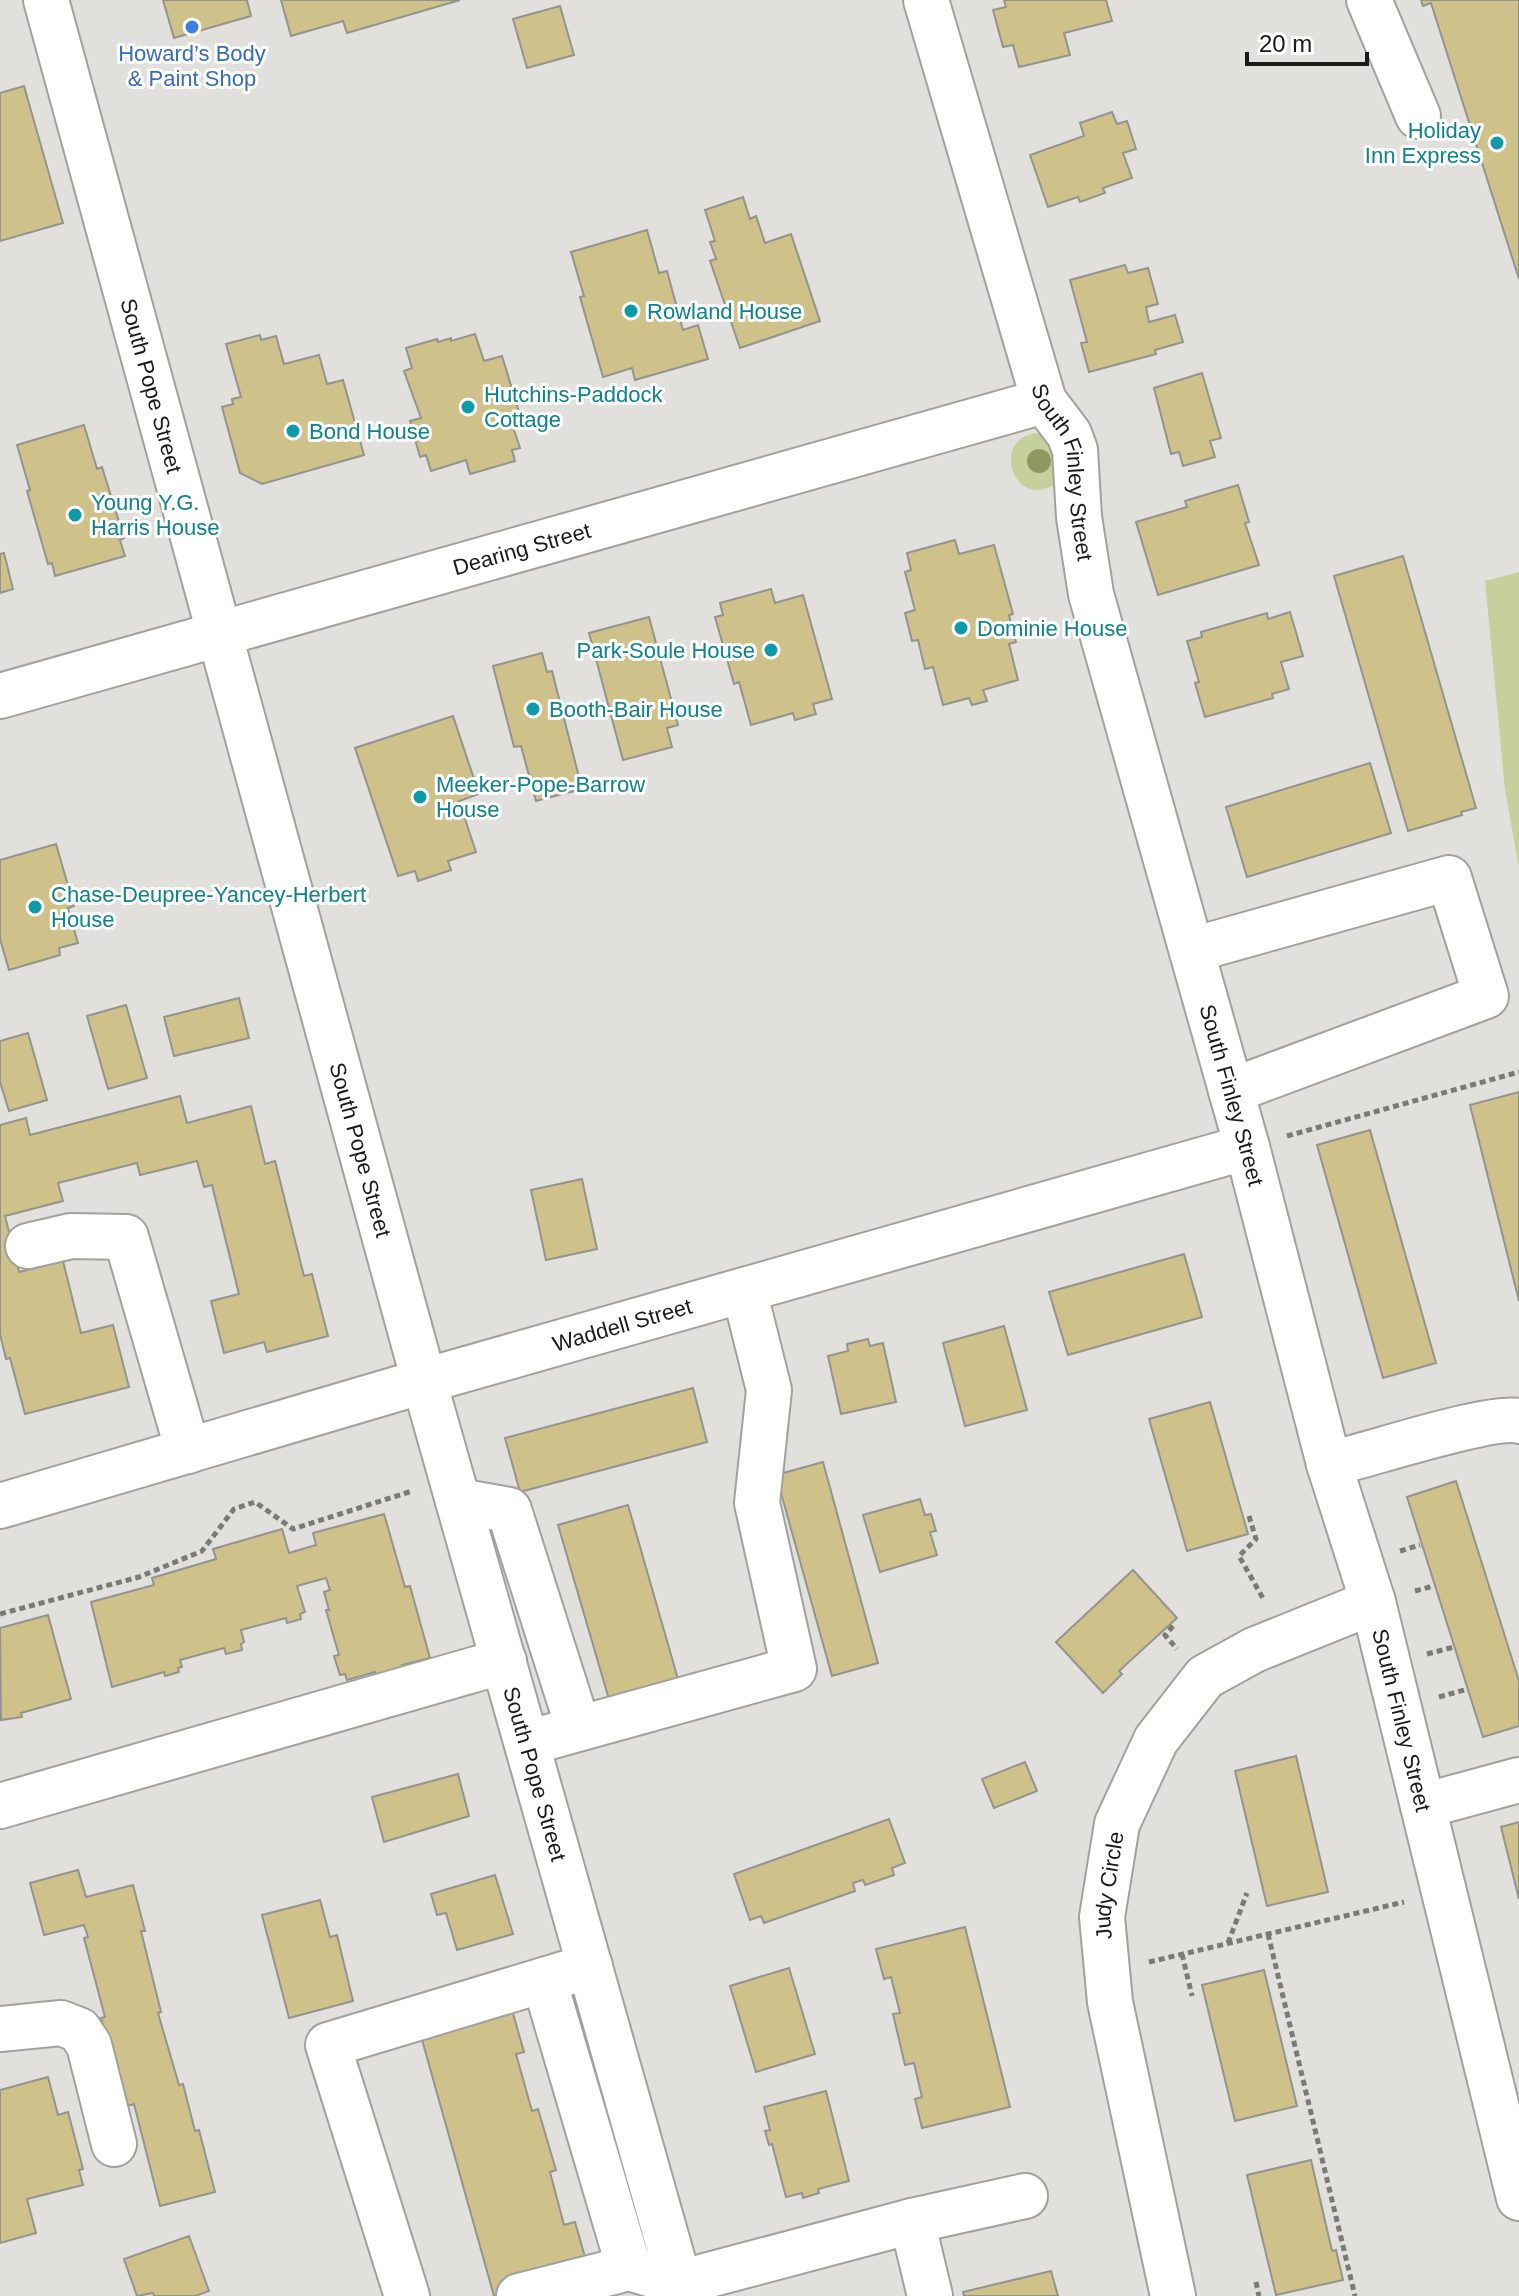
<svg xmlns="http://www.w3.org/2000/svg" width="1519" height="2296" font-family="Arial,sans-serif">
	<rect width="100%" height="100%" fill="#e1e0dc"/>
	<path fill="#c5d09c" d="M1040,433l15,6 2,44c-44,30 -69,-48 -17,-50z
		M1519,572v296l-14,-79 -20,-208z"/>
	<path fill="#cec28a" stroke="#94948f" stroke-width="2" d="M163,0h84l4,16 -77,22z
		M281,0h179l-113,33 -4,-12 -52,15z
		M1004,0h102l6,21 -48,12 6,22 -51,12 -6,-22 -10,2 -10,-37 13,-3z
		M1421,0h98v279l-88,-276 -8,3z
		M560,6l14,49 -47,13 -14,-49z
		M24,86l39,137 -63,18v-148z
		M1112,112l5,12 10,-3 9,28 -13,4 9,25 -29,10 2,5 -25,9 -2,-5 -30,10 -18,-52 54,-19 -4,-13z
		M743,197l7,22 6,-3 9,27 26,-9 29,87 -80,27 -30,-87 6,-2 -6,-17 5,-1 -10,-31z
		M647,230l12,43 8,-2 16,59 15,-5 10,34 -73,21 -3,-12 -29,9 -23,-80 4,-1 -13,-44z
		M1125,265l3,8 20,-5 10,36 -12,3 3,15 26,-7 8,27 -28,8 1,4 -67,18 -8,-29 6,-1 -17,-62z
		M475,334l9,27 18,-5 21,69 -10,2 7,21 -8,2 3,11 -45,13 -4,-14 -35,11 -5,-16 -6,2 -10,-36 11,-3 -17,-47 8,-3 -6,-20 31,-9 1,3 13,-4v3z
		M260,335l1,5 15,-4 8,28 35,-9 8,29 16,-4 21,75 -102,29 -22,-11 -18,-66 11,-3 -1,-5 9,-2 -15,-53z
		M1202,373l19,65 -11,3 5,16 -32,9 -4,-14 -8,2 -17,-66z
		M84,425l13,44 5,-2 22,71 -4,2 5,16 -70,20 -3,-13 -4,1 -21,-73 3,-1 -13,-45z
		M1238,485l11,37 -4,1 14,42 -101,30 -22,-73 51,-15 -2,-6z
		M955,540l4,14 35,-9 19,69 -4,1 7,27 -7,2 9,36 -35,10 4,11 -15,4 -3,-7 -26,7 -10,-38 -8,2 -7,-29 -6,1 -7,-28 10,-3 -10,-38 6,-2 -4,-17z
		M4,553l9,36 -13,4v-39z
		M1403,556l73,252 -15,4 1,3 -54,16 -74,-255z
		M771,589l4,14 28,-8 29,104 -19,5 3,10 -21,6 -2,-7 -42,12 -12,-43 -5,2 -19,-67 8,-2 -3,-12z
		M1290,612l13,44 -22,6 8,27 -17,5 1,4 -68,19 -10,-34 4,-1 -12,-41 15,-4 -1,-5 66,-19 1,6z
		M649,617l29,108 -11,3 5,19 -49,13 -34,-127z
		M542,653l5,19 5,-1 30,118 -46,12 -15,-55 -7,1 -21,-81z
		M453,716l26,78 -20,7 17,51 -28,9 3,9 -33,11 -3,-10 -17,5 -43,-128z
		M1370,763l21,70 -144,44 -21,-70z
		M56,844l18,62 -6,2 10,35 -19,5 1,7 -51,15 -9,-31v-79z
		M239,998l10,40 -75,18 -10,-39z
		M126,1005l21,73 -39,11 -21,-73z
		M28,1033l19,67 -38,11 -9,-29v-41z
		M1519,1092v209l-49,-196z
		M180,1096l7,27 64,-17 14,58 10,-3 29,115 8,-2 16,62 -61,16 -3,-10 -40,11 -13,-52 28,-7 -27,-109 -8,2 -7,-26 -57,14 -3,-12 -79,20 5,18 -58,15 14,56 44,-11 18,72 32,-8 16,62 -104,27 -15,-56 -4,1 -6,-25v-209l26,-7 4,17z
		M1370,1130l66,233 -53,15 -66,-233z
		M582,1179l15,70 -51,11 -15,-70z
		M1184,1254l18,63 -134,38 -19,-63z
		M1004,1326l23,84 -62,16 -22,-83z
		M868,1339l2,7 13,-3 13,59 -55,12 -13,-58 20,-5 -1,-7z
		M693,1388l14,54 -187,50 -15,-54z
		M1210,1402l38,132 -61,17 -38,-132z
		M823,1462l55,201 -46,13 -56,-201z
		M1456,1481l63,200v45l-36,11 -76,-240z
		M920,1499l5,16 6,-1 5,17 -6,1 7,23 -57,17 -17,-57z
		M628,1505l54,188 -69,20 -55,-188z
		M384,1514l21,73 5,-1 20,72 -28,7 4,12 -28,7 -3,-12 -28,8 -2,-6 -5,1 -6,-19 5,-1 -13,-45h3l-5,-18 6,-2 -4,-12 -29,8 8,26 -5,2 1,5 -14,4 -1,-5 -45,12 3,12 -3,2 1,6 -16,4 -2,-6 -44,12 2,7 -4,1 1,4 -14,4 -1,-4 -52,15 -21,-85 63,-17 -2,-7 64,-19 -3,-10 69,-20 7,24 27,-8 -3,-12z
		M1133,1570l44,48 -58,53 3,3 -19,19 -47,-51z
		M48,1615l23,84 -50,14 1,4 -21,3 -1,-92z
		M1296,1756l32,136 -61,14 -32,-135z
		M1025,1762l12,29 -43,17 -12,-29z
		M458,1774l11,42 -85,26 -12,-45z
		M889,1819l16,44 -13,5 2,7 -29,10 -2,-5 -10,3 2,8 -91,32 -3,-7 -11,4 -16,-46z
		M1519,1822v77l-18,-72z
		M78,1870l8,27 47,-12 12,46h-4l20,81 -3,1 21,72 4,-1 12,47 4,-1 16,62 -55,14 -26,-102 -7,2 -14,-39 -12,-49 4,-1 -21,-79 4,-1 -4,-12 -40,10 -14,-52z
		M495,1875l18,59 -56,16 -11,-37 -9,2 -6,-21z
		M320,1900l10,37 7,-2 16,66 -64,17 -27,-103z
		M965,1927l45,180 -88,21 -7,-29 7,-2 -8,-34 -9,2 -12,-51 7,-1 -9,-36 -7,2 -8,-30z
		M789,1968l26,86 -59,18 -26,-86z
		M1264,1970l33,136 -62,15 -33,-136z
		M510,2003l14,49 -8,2 16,57 6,-2 18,61 -6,2 14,53 11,-3 14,49 -95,25 -75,-267z
		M48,2077l10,38 10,-3 15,57 -4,1 4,15 -56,14 9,34 -36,10v-153z
		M826,2091l23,90 -31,8 1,4 -16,5 -1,-5 -16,4 -14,-53 -3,1 -4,-14 5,-1 -6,-23z
		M1311,2160l21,91 4,-1 7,30 -67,15 -29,-120z
		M189,2236l20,55 -14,5h-41l-1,-3 -16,3 -13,-37z
		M1051,2271l7,25h-94l-1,-4z"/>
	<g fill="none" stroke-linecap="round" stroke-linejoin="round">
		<g stroke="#a2a19d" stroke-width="48">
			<g id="minor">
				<path id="s1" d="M46,0l378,1381 259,915"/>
				<path id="s2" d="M926,0l118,401 25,33 6,16 4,67 12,77 156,553 82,317 44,138 146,596"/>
				<path d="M1369,0l49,116"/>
				<path id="s3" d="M0,696l1044,-295"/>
				<path d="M1192,950l257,-72 37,118 -255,95"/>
				<path d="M28,1246l43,-10 55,1 62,214"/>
				<path d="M1329,1464c37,-8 162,-50 190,-43"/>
				<path d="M458,1501l51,9 69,217"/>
				<path id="s4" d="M0,1506l424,-125 823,-234"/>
				<path d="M527,1743l267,-74 -37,-166 12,-113 -25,-100"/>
				<path d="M0,1806l504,-145"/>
				<path d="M1423,1806l96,-26"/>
				<path d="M544,1980l85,288"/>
				<path d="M0,2029l61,-6 18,7 10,15 25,99"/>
				<path d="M912,2221l113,-25"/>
				<path d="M407,2296l-79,-251 262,-79"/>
				<path d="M519,2296l110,-28 50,15 233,-62 18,75"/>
				<path id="s5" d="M1173,2296l-63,-294 -8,-85 15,-93 39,-84 49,-63 49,-27 119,-48"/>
			</g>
		</g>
		<path stroke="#7a7a77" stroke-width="5" stroke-dasharray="6 4" stroke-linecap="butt" d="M1287,1136l232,-64
			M1249,1516l7,23 -17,17 25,44
			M1400,1551l20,-6
			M1415,1591l18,-5
			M0,1614l139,-37 63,-26 32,-42 21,-7 38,27 119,-38
			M1173,1626l-8,9 12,14
			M1427,1654l27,-7
			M1439,1697l29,-8
			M1268,1934l87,362
			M1228,1943l19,-50
			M1182,1954l10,42
			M1149,1962l255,-60
			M1256,2282l3,14"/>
		<use href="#minor" stroke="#fff" stroke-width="44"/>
	</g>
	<circle fill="#919763" cx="1039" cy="461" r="12"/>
	<circle fill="#3f7fe0" stroke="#fff" stroke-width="3" cx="192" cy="27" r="8"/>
	<g fill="#0f9aa8" stroke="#fff" stroke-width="3">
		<circle cx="1497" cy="143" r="8"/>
		<circle cx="631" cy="311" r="8"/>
		<circle cx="468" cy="407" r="8"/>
		<circle cx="293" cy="431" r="8"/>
		<circle cx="75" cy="515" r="8"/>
		<circle cx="961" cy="628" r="8"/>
		<circle cx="771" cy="650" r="8"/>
		<circle cx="533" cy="709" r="8"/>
		<circle cx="420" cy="797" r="8"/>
		<circle cx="35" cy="907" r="8"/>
	</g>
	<g text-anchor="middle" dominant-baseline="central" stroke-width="6" stroke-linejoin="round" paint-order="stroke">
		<g font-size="22" fill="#366cbe" stroke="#fff">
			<text x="192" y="53">Howard’s Body<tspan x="192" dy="25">&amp; Paint Shop</tspan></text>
		</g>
		<g font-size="22" fill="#0d838f" stroke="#fff" text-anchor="start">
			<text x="1481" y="130" text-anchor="end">Holiday<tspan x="1481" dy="25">Inn Express</tspan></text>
			<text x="647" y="311">Rowland House</text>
			<text x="484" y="394">Hutchins-Paddock<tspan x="484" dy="25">Cottage</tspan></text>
			<text x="309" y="431">Bond House</text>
			<text x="91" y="502">Young Y.G.<tspan x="91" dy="25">Harris House</tspan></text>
			<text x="977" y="628">Dominie House</text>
			<text x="755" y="650" text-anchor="end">Park-Soule House</text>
			<text x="549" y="709">Booth-Bair House</text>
			<text x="436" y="784">Meeker-Pope-Barrow<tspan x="436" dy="25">House</tspan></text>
			<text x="51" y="894">Chase-Deupree-Yancey-Herbert<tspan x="51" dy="25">House</tspan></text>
		</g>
		<g font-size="22" fill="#1a1a18" stroke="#fff">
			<text stroke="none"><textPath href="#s1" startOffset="400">South Pope Street</textPath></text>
			<text stroke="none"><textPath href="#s2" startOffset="494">South Finley Street</textPath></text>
			<text stroke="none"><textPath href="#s3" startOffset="542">Dearing Street</textPath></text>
			<text stroke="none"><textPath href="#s2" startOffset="1142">South Finley Street</textPath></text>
			<text stroke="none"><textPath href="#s1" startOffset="1192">South Pope Street</textPath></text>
			<text stroke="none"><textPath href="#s4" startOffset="648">Waddell Street</textPath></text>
			<text stroke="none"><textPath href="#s2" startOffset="1790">South Finley Street</textPath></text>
			<text stroke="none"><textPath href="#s1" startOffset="1840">South Pope Street</textPath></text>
			<text stroke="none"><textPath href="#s5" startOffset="418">Judy Circle</textPath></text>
		</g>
	</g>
	<path d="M1247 52v12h120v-12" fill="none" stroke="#1a1a18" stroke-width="4"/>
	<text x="1259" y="52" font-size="24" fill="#1a1a18" stroke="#ffffff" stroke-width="6" paint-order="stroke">20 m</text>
</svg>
